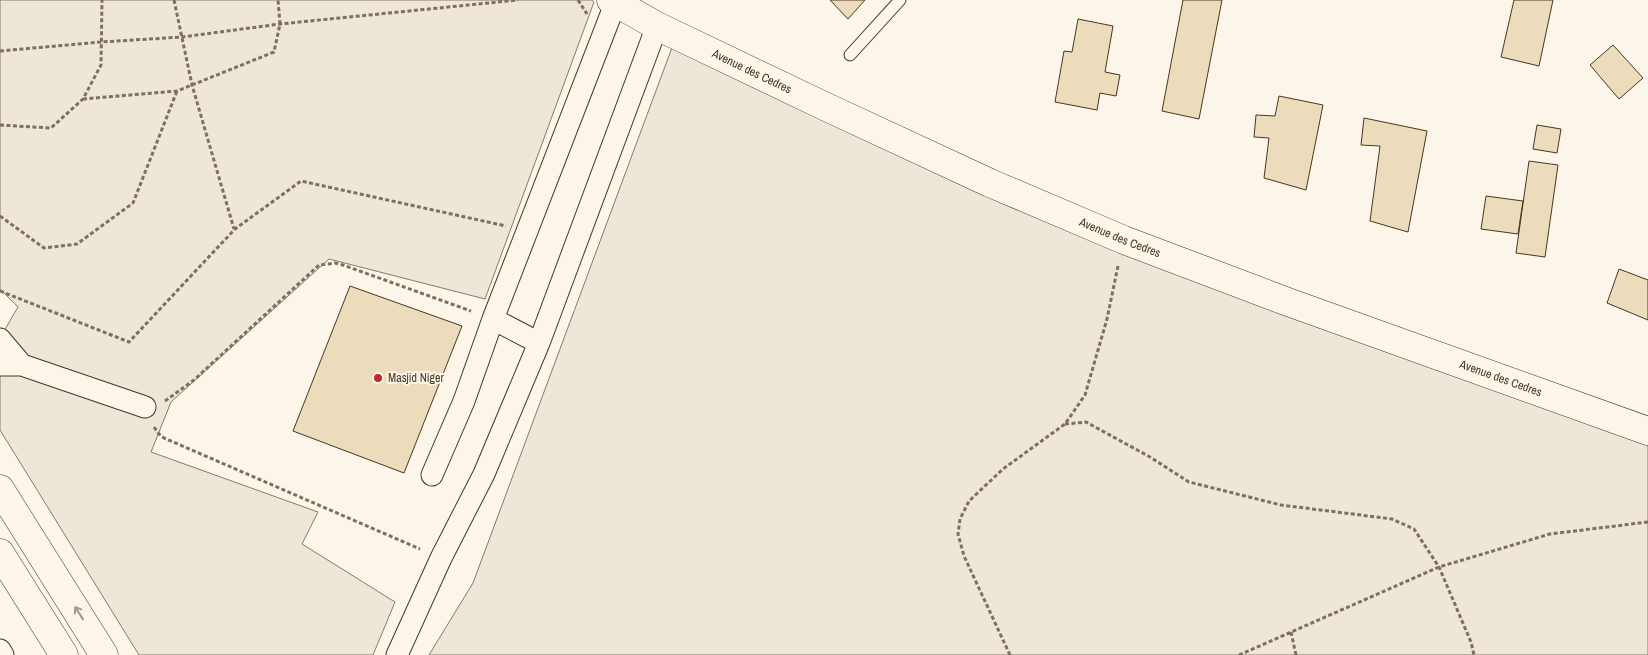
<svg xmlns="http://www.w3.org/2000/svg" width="1648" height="655" font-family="'Archivo Narrow',sans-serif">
	<rect width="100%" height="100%" fill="#fbf6e9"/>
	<path fill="#ede6d9" stroke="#887966" d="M0,0h592l2,2 -109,297 -156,-40 -158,143 -20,50 167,60 -16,32 93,58 -22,53h-234l-139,-225v-92l18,-31 -18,-18z
		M673,45l442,198 533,191v221h-1219l44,-72z"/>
	<path fill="#ecdcbc" stroke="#4a3520" d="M830,0h35l-17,19z
		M1183,0h39l-23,119 -37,-8z
		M1514,0h39l-14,66 -38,-9z
		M1078,19l35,7 -8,46 15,3 -4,21 -16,-3 -3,17 -42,-8 9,-51 8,1z
		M1613,45l30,33 -24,21 -29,-34z
		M1279,96l44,9 -17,85 -42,-12 5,-40 -15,-1 2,-22 19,1z
		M1364,118l63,13 -19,101 -38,-11 10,-75 -19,-1z
		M1537,125l24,4 -4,24 -24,-4z
		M1529,161l29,4 -13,92 -29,-4z
		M1486,196l37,5 -5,33 -37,-5z
		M1619,269l29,11v40l-41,-17z
		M350,286l112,40 -58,147 -111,-42z"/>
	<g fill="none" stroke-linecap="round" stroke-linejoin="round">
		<g stroke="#4a3520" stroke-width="13">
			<path id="service" d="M850,55l50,-55"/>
		</g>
		<g stroke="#4a3520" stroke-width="23">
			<path id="minor" d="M493,319l46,24
				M0,339l22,26h-22
				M22,365l123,42
				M432,475l32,-74 29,-82 122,-315
				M0,650l3,5
				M397,655l44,-97 43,-84 55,-131 118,-317"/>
		</g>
		<g stroke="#4a3520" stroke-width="29">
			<g id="tertiary">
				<path id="s1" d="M611,0l46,26 163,78 170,79 134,57 164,62 360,129"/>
				<path d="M0,489l104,166"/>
				<path d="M0,553l64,102"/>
			</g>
		</g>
		<path stroke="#7f6f5c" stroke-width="3" stroke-dasharray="4 2.5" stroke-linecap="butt" d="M174,0l18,85 42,144
			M578,0l9,14
			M0,51l101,-9 81,-5 98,-13 238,-24
			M83,99l94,-8 97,-39 6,-28 -2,-24
			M0,125l51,3 32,-29 18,-34 1,-65
			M0,216l44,32 33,-4 56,-41 44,-112
			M0,291l129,51 106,-113 66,-48 205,45
			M165,401l29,-21 125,-115 16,-2 8,2 128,46
			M1065,424l21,-2 64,35 39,25 92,23 111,14 22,10 25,38 32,75 3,13
			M154,427l5,7 5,4 256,111
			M1291,632l5,23
			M1010,655l-46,-99 -6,-22 2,-15 9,-18 34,-32 62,-45 20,-29 22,-76 11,-53
			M1239,655l200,-88 111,-33 98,-12"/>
		<use href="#service" stroke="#fbf6e9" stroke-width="11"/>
		<use href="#minor" stroke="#fbf6e9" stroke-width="21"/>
		<use href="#tertiary" stroke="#fbf6e9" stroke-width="28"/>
	</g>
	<defs><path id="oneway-shaft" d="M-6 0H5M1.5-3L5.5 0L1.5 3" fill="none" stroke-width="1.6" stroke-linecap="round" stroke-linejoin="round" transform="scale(1.25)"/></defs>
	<use stroke="#a29684" href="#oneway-shaft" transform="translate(79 613) rotate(-122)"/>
	<circle fill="#c62828" stroke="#fbf6e9" stroke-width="2" cx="378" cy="378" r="5"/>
	<g text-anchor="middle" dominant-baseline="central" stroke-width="4" stroke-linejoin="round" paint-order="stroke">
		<g font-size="12" fill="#4a3520" stroke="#fbf6e9">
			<text stroke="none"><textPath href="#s1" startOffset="158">Avenue des Cedres</textPath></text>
			<text stroke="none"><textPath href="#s1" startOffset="562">Avenue des Cedres</textPath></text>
			<text stroke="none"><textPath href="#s1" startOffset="968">Avenue des Cedres</textPath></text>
		</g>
		<g font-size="12" fill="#4a3520" stroke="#fbf6e9" text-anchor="start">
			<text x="388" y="378">Masjid Niger</text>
		</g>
	</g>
</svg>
